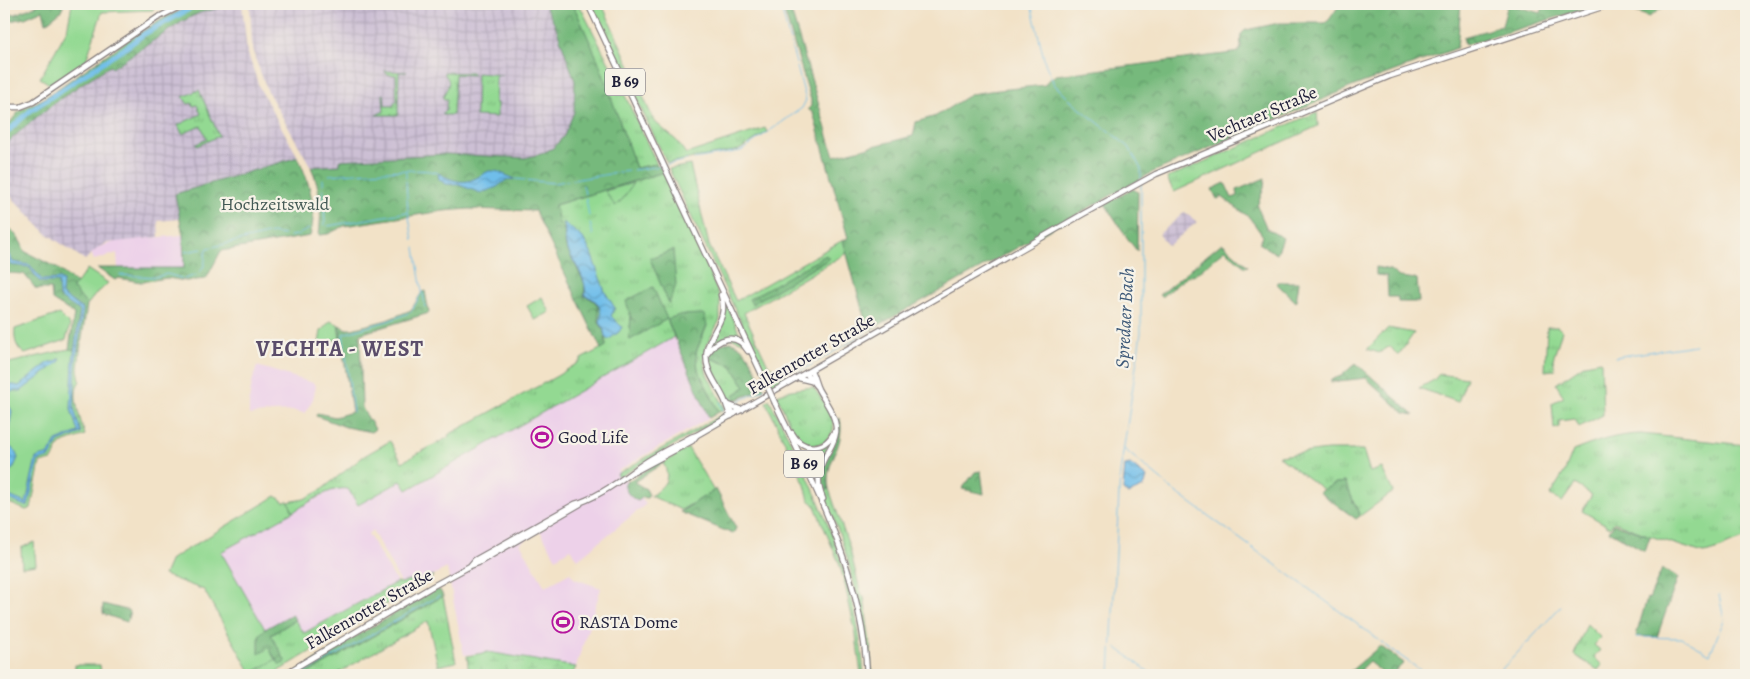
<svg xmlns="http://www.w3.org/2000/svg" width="1750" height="679" font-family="Alegreya,serif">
	<defs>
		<pattern id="industrial-grid" width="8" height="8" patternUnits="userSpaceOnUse" patternTransform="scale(1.25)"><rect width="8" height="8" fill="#ccbfd4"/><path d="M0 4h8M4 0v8" fill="none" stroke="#afa4b7"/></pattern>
		<pattern id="grass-tufts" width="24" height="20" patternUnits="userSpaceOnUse" patternTransform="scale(1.25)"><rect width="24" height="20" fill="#93d992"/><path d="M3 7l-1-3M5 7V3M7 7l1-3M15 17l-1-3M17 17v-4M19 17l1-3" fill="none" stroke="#7eba7f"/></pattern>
		<pattern id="forest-crowns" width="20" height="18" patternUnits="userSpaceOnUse" patternTransform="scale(1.25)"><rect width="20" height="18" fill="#76b97c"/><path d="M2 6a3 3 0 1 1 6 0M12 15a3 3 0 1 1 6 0" fill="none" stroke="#609667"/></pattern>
		<pattern id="wetland-marsh" width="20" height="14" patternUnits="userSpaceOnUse" patternTransform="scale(1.25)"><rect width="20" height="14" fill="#93d992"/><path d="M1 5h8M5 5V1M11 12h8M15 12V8" fill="none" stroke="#7eba7f"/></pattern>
		<pattern id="water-waves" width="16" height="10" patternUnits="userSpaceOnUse" patternTransform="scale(1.25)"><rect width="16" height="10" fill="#6fbeea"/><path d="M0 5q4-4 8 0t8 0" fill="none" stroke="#5b9abf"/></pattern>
	</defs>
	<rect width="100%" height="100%" fill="#f7f3e8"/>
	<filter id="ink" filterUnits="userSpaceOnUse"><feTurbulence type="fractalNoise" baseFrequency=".02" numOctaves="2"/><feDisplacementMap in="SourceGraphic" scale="10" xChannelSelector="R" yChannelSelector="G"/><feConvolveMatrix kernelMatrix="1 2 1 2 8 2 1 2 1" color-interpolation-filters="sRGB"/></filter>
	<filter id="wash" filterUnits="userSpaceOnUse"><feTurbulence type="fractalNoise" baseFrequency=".0096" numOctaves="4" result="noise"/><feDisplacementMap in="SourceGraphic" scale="20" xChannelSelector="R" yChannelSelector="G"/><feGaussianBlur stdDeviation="1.12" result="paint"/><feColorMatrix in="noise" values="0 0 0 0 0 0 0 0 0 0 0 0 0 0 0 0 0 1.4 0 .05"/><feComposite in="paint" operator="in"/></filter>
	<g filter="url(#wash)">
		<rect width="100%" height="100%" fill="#f2e2c7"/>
		<path fill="#edd1e9" d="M183,235l1,34 -66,-1 -1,-15 -23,7 -3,-7 8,-6 19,-6z
			M674,337l35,81 -91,53 28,33 -68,55 -8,-10 -14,9 -16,-27 -20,12 25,44 25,-14 5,6 26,9 -25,79 -88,-15 -24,3 -17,-87 -29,15 -9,-3 -8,3 -29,-53 -4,4 29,48 -94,51 -11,-19 -27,15 -44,-77 107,-60 13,-5 7,2 10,16 43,-24 7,9z
			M257,366l56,17 3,3 -3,13 -8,14 -11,-2 -22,1 -23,3v-14l3,-19z"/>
		<path fill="url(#industrial-grid)" d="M236,4h6l5,47 13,38 38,68 -123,37 5,25 -22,2 1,16 -51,6 -9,4 -14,13 -38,-26 -43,-45v-43l25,-24 30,-23 35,-23 89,-55 16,-8z
			M250,4h294l12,23 19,54 -1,31 -6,16 -4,8 -11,12 -12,6 -16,4 -80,-4 -105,6v5l-29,2 -43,-75 -13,-34 -3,-16z
			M1185,212l12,10 -29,24 -9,-12z"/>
		<path fill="url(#grass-tufts)" stroke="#5a7e66" fill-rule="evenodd" d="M573,4h6l43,85 35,75 -21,4z
			M591,4h11l52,117 23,20 9,13 79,-26 2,4 -28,18 -72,13z
			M385,71l22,1h-8l-1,43h-22l6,-3h2l-1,-18h1l1,12h9v-4h3l-1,-27 -9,-1z
			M444,72l28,1 1,2 -18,-1 -2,41h-10v-3l3,-1 1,-12h-4c0,-7 8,-12 5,-20 -1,-2 -3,-4 -4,-7z
			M477,73l25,2 -6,1 -1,27h2v14l-21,-1z
			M199,90l20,46 -22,10 -1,-2 11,-5 -6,-13 -19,8 -4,-9 23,-11 -4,-9 -4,1 -1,-3 -4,1 -5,-7z
			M1317,112l1,14 -144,66 -7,-14z
			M690,165l19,80 27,56 107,-61 4,13 -103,60 24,52c6,6 15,3 19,10l-15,10 -10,-18 -93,-198z
			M664,172l29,61 27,65v22l-13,24 -3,17 3,13 18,34 -6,4 -21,-42 -2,-18 11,-26 -40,-7 7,18 -267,153 -6,-9 -43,24 -10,-16c-18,-3 -39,14 -55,23l-5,-10 16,-3 17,-9 43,-34 26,-15 12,21 47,-25 -1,-2 109,-59 24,-15v-2l25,-13c-1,-6 -1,-12 -3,-17 -1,-3 -3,-4 -4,-7 -1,-14 2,-21 -15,-26l1,-12 -19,-37 -2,-17 -5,-7 -4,-18zM631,318l36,1 -38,19z
			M725,300l18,42c-14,-6 -22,-6 -34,5l15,-27z
			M1547,327h11l4,4 -9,28 2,11 -10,1z
			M1388,328l26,5 -16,23 -8,-10 -11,7 -12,-4z
			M708,357l24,9 13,21 -11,8 1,5 -5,4c-11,-12 -21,-32 -22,-47z
			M1601,361l2,54 -24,12 -4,-8 -16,2v6l-5,2 -2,-26 12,-6 -8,-13 29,-20z
			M1439,374l28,4 -9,24 -39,-14 15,-8z
			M813,387c8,11 23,28 20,43 -1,5 -6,9 -9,13l-16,3c-18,-13 -22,-32 -31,-51l14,-5z
			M769,399c46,88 88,176 95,276h-3l-5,-40 -12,-55 -5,-17 -25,-59 -5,-4 -4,-15 -39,-83z
			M723,414l1,2 -105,61 -2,-3z
			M1641,434l105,11v94c-15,2 -28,13 -43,14l-53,-17 -36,-14 -4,5 -28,-16 10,-16 -17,-11 -13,18 -12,-7 15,-24 8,-20c25,-10 41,-16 68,-17z
			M830,443l-9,16 -6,22 -16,-36c10,8 21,6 31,-2z
			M688,448l26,43 -33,19 -30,-14c13,-11 21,-16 12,-33z
			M1328,450h35l7,22 12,-4 11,24 -33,24 -15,-34 -9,1 -12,7 -46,-34z
			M829,489l20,57 12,48 3,3 6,48 2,30h-3c-3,-45 -13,-90 -27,-133 -5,-18 -14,-34 -20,-51z
			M433,575l-3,6 -57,30 -14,11 -87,53 -22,-1 21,-39 24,-15 9,13 93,-51 5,1 7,-3 9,3z
			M443,596l13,66 -18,4 -10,-45 -93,54h-30z
			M1587,624l14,14 -7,7 6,5 -6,7 8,8 -4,5 -24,-15z"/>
		<path fill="url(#forest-crowns)" stroke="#4c6e5c" d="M40,4h24l-4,8 -14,11 -3,-13 -18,8 -21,4v-7l12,-1z
			M195,4h41l-37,9 -16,8 -71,47 -2,-2c-38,23 -74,49 -106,80v-16l16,-20 23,-11 86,-60 37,-22z
			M544,4h29l25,56 38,108 21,-4 7,8 -109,33 4,18 5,7 2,17 19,37 -1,12c16,5 14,12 15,26 1,3 3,4 4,7 2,5 2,11 3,17l-5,3 -66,-138 -66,-2 -26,2 -99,15 -16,8 -9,1c3,-24 2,-46 -8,-68l29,-2v-5l105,-6 80,4 16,-4 12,-6 11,-12 10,-24 1,-31 -19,-54z
			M782,4h7l45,152 79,-20 3,-14 20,-6 35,-22 19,-3 55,-6 3,-5 8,-5 177,-22 5,-1 3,-4c0,-7 -3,-14 5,-18l33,-7h46l4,-3 11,-16h121l-4,44 -103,38 -201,86 -285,159 -25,-91 5,-2 -35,-125 -5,-4 3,-3v-6z
			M1508,4l33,9 3,-9h57l-136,41 -2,-8 39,-11z
			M1622,4h42l1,2 -16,11 -28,-11z
			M298,157c11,25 20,52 12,79l-89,15 -15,28 -20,2 -19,-3 -26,4 -23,-4 -3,2 -18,-12h87l-1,-33 -8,-41z
			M1265,178l-1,10 -7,18 10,23 16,9 -6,16 -18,-11 4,-7 -14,-19 -27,-20 -5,2 -5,-10 13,-6 7,15 6,-2 -1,-6z
			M1133,189l5,3 -1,59 -9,-12 -23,-35z
			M4,223c8,7 18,17 20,28l33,17 20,16 -5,3 15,18 -7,46 -11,-2 5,-35 -22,-14 -1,-11h-15l-12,-15 -18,-1 -2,-4z
			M1222,243l26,23 -3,1 -20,-17 -30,25 -7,1 -27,21 -2,-2z
			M673,250l3,35 -7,19 -19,-45z
			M826,255l3,4 -77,45 -3,-5z
			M1376,267l14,3 9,7 18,2 2,23h-21v-5h-10l-1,-21 -11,-1z
			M1277,282h22l-3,20 -20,-19z
			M653,287l14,32 13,-4 24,-1 3,11 -11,27 2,18 21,42 -10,6 -42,-99 -37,21 -1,-2 2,-20 -5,-17z
			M425,291l4,22 -69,21 2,74 13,21 -4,3 -25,-5 -30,-11 1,-3 18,4 17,-5 -13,-87 8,4h5l35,-9 24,-10 11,-18z
			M732,342c18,7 24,30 32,47l-29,11 -1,-5 11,-8 -13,-21 -24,-9c6,-11 12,-14 24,-15z
			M1356,363l58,52 -10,-2 -38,-35 -35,4v-2l10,-4z
			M840,418c6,31 -17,43 -11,71l-7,2c0,-8 -1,-16 1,-23 7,-18 18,-29 14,-48z
			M662,460l1,3 -29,19 12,7 3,6 -2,3 -4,-1 -5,4c-6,-2 -15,-11 -13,-18z
			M981,471l3,23 -22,-5 13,-17z
			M1345,482l15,34 -4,3 -37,-27 17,-9z
			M716,489l20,39 -3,6 -53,-22z
			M1614,524l36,12 -5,15 -36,-20z
			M1662,569l16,8 -21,60 -21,-1 11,-38 2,1z
			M434,590h6l3,6 -138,79h-14z
			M103,604l27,7 -3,11 -24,-8z
			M292,614l3,6 -24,15 15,27 -6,3 -11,-16 -10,5v-19l6,-6z
			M1380,646l24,17 -13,12h-6l-16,-13 -14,13h-9z"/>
		<path fill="url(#wetland-marsh)" stroke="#5a7e66" d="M488,652l88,15 -4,8h-103l-2,-19z"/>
		<path fill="#93d992" stroke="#5a7e66" d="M72,4h83l-2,6 -51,2 -16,49 -35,24 -11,-7 27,-48z
			M633,183l-11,17 -7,6 -10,-15z
			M87,269l21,14 -8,8 -1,-1 -12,15 -15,-18 5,-4z
			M542,297l8,15 -15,8 -8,-14z
			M59,314l11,11 -4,15 -41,14c-9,-6 -11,-14 -10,-25z
			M330,321l8,3 2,15 -21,4 2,-12z
			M69,349l11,2 -2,18 2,12c-10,13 1,40 5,54l-25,9 -8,16 -12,3 -9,45 -5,2 -22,-9 1,-137z
			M276,496l8,6 4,-1 5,11 -72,40 44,77 -6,6v19l10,-6 6,12 -24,13 -47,-83 -40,-15 7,-16z
			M34,542l2,23 -14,2 -1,-19z
			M75,665h25l1,10h-29v-5h3z"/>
		<path fill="url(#water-waves)" stroke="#487092" d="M489,171h7l19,8 -9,1 -9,7 -16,6 -22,-8 -14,-1 -6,-5 -1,-6c11,6 23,12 36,6 5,-2 10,-6 15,-8z
			M563,222l20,16 8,15 14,39 10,16 -4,8 11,11 -3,5 -11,8 -3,-3 -2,-10 -3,-4c3,-13 -2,-25 -15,-27 3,-19 -13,-33 -19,-51 -2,-8 0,-15 -3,-23z
			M4,243l9,19 17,3 12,15 18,-1 3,2 -1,14 21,14 -7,51 -2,48 7,25 -23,9 -8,15 -12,4 -10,45h-3l-21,-9v-3l22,9 10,-45 13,-4 7,-13 22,-9 -7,-23 2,-49 7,-49 -21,-14 -1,-15h-18l-11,-15 -18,-2 -7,-15z
			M59,359h2l-2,3 -38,29h-9l-6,9 6,11 -5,33 8,7 3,7 -5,11 -9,4v-49l2,-13c-6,-9 -2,-18 3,-27l10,2 30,-24h6z
			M1130,464l17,13 -3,10 -16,7 -5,-4 2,-25z"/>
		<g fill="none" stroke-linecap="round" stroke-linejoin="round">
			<path stroke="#6fbeea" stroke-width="1" d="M1031,4l14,59 9,21 19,19 56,44 12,22v10
				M694,159l47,-8 61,-43 4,-8 -26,-96
				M666,165l21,-5
				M633,170l29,-4
				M406,171v7
				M329,175c19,-1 97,-9 109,-2
				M323,179l2,46
				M515,179l39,4 74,-12
				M406,181l2,31 5,28
				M583,185l2,9
				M586,198l3,18
				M590,223l3,12
				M328,226l80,-14
				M290,236l7,-1 12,-6
				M185,252l17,-3
				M200,272c9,-10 2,-17 8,-24l64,-15 12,2
				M120,275l35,2 12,-3 17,5 12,-4
				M423,293l2,14
				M1615,357l80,-12
				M792,376l74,-43
				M773,386l15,-8
				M728,398l1,-1 3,4 5,1 28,-13
				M720,402l3,10
				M353,412l-10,-78 48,-14 20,-8 11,-20 -7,-44
				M1124,449l40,33
				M1166,485l213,155
				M1636,637l46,1 28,16 14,-34 -5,-25
				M1381,642l46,33
				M1526,644l35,-38
				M1117,648l36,27
				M301,675l138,-79
				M1110,675l10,-202 21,-140v-150
				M1496,675l28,-29"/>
			<path stroke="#6fbeea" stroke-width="5" d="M4,135l26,-24 75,-50 19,-12 20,-15 49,-27 9,-3"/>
		</g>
	</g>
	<g filter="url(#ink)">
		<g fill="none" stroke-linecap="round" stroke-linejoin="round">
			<g stroke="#8a8281" stroke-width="7">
				<path id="secondary" d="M4,107h16l13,-5 124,-84 28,-14
					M634,472l58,-31 4,-5
					M470,566l5,-6 100,-56c19,-5 45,-23 61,-35 16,-13 37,-22 55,-32l6,-2 386,-221 73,-40 234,-98 221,-72
					M283,675l150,-89 37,-20 8,-3 102,-59"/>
			</g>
			<g stroke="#8a8281" stroke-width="7">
				<path id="primary" d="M588,4l177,377
					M721,295c8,25 -10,34 -14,55 -4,21 11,34 18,51 2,5 3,10 6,15
					M707,354c11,-16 29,-23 41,-3
					M811,371c3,5 4,12 7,18 7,13 19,27 18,43 -1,7 -4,13 -7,18 -10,16 -14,31 -6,49
					M806,373l10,13
					M799,378l12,3
					M727,403l7,11
					M775,403c42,87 88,175 92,272
					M729,405l13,5
					M792,433c10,19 33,18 42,-1"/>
			</g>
			<use href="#secondary" stroke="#fff" stroke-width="4.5"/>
			<use href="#primary" stroke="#fff" stroke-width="4.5"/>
			<g stroke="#8a8281" stroke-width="7" stroke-linecap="butt">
				<path id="primary-bridge" d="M765,381l10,22"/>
			</g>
			<use href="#primary-bridge" stroke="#fff" stroke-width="4.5"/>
		</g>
	</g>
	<defs>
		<g id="stadium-ring" transform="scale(1.125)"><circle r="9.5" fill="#f7f3e8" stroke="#b5179e" stroke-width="1.5"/><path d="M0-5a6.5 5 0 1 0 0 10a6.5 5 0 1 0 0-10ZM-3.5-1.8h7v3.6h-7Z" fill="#b5179e"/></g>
	</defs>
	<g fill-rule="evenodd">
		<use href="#stadium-ring" x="542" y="437"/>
		<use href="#stadium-ring" x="563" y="622"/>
	</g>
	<g text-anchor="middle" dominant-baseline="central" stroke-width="4.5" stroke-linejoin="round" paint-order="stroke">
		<g fill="#f7f3e8" stroke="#62616f" stroke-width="1">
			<rect x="605" y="68.5" width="40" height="27" rx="4"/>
			<rect x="784" y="450.5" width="40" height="27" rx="4"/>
		</g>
		<g font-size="16" font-weight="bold" fill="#22223b">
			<text x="625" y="82">B 69</text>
			<text x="804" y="464">B 69</text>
		</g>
		<g font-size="18" fill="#22223b" stroke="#f7f3e8">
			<text transform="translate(1262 114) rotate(-23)">Vechtaer Straße</text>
			<text transform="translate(811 354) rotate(-30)">Falkenrotter Straße</text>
			<text transform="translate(369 609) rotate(-30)">Falkenrotter Straße</text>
		</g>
		<g font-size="18" fill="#445955" stroke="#f7f3e8">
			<text x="275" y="204">Hochzeitswald</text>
		</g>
		<g font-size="18" fill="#22223b" stroke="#f7f3e8" text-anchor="start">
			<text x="558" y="437">Good Life</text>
			<text x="579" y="622">RASTA Dome</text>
		</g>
		<g font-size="19" font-style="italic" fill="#3d5978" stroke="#f7f3e8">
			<text transform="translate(1125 318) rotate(-87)">Spredaer Bach</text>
		</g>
		<g font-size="22" font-weight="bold" letter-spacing="1" fill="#5b4d6a" stroke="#f7f3e8">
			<text x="340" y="349">VECHTA - WEST</text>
		</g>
	</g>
	<rect width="1750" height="679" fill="none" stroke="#f7f3e8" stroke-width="20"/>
</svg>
